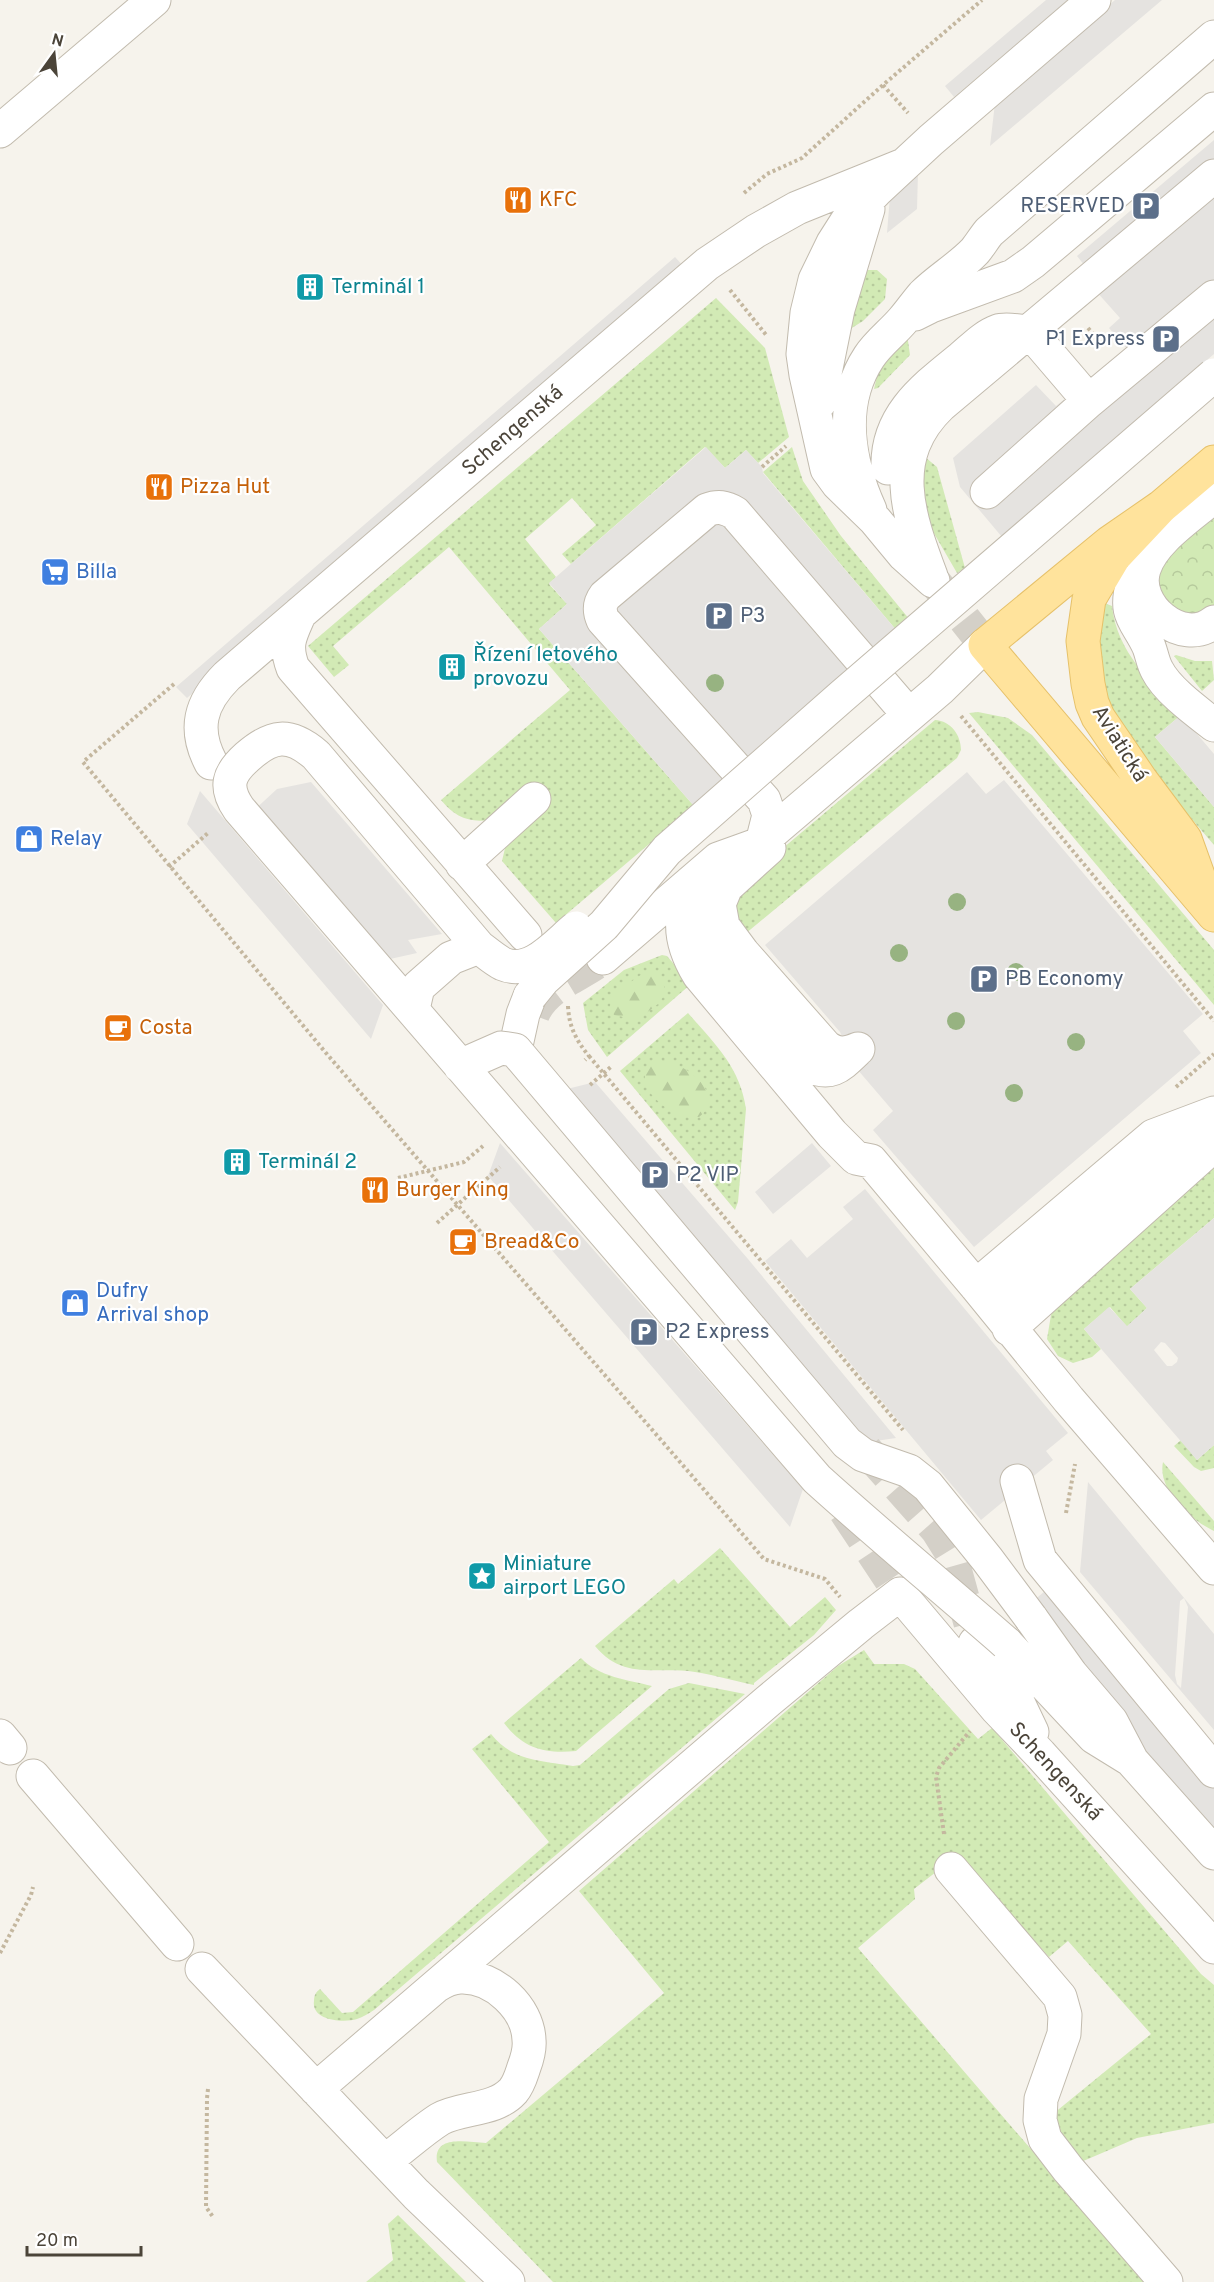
<svg xmlns="http://www.w3.org/2000/svg" width="1214" height="2282" font-family="Overpass,sans-serif">
	<defs>
		<pattern id="grass-dots" width="8" height="8" patternUnits="userSpaceOnUse" patternTransform="scale(1.5)"><rect width="8" height="8" fill="#d2eab5"/><path d="M2 2h.1M6 6h.1" fill="none" stroke="#b6ca9c" stroke-width="1.8" stroke-linecap="round"/></pattern>
		<pattern id="forest-firs" width="22" height="20" patternUnits="userSpaceOnUse" patternTransform="scale(1.5)"><rect width="22" height="20" fill="#d2eab5"/><path d="M5 1l3.5 6h-7zM16 11l3.5 6h-7z" fill="#b6ca9c"/></pattern>
		<pattern id="park-crowns" width="20" height="18" patternUnits="userSpaceOnUse" patternTransform="scale(1.5)"><rect width="20" height="18" fill="#d2eab5"/><path d="M2 6a3 3 0 1 1 6 0M12 15a3 3 0 1 1 6 0" fill="none" stroke="#b6ca9c"/></pattern>
	</defs>
	<rect width="100%" height="100%" fill="#f6f3ec"/>
	<path fill="url(#grass-dots)" d="M863,270h14l10,9 -2,20 -22,22 -16,10z
		M716,298l49,50 24,89 -31,26 -12,-13 -21,18 -20,-21 -134,117 -9,-10 34,-29 -24,-27 -47,41 31,38 -7,7 18,20 -28,25 155,177 -138,117 -54,-62 4,-17 -17,-24c-21,3 -35,-4 -48,-20l129,-110 -121,-143 -116,99 16,19 -15,12 -26,-31z
		M907,334l3,21 -32,33 -4,1 4,-17z
		M792,447l11,34 38,55 69,84 -13,11 -134,-159z
		M919,452l18,15 28,101 -8,5 -36,-62z
		M1102,602l10,4c5,47 39,75 69,109l-26,22 59,70v38l-79,-92 -22,-30 -17,-47z
		M1176,655l19,6h17l2,19 -12,11 -28,-35z
		M978,712l30,6 24,17 182,215v55l-245,-292z
		M935,720c16,1 26,15 26,30l-4,8 -212,176 -12,-20 11,-33z
		M662,955l5,1 24,28 -84,73 -19,-27 -5,-27 41,-33z
		M688,1013c27,31 52,54 58,96l-8,93 -3,8 -115,-139z
		M1214,1161v57l-84,71 17,19 -20,19 -17,-20 -26,22 17,20 -9,8 -19,6 -15,-7 -11,-17 4,-24 4,-12z
		M1181,1440l16,20 17,-15v23l-13,3 -7,-4 -20,-21z
		M1163,1462l51,59v10c-23,-11 -57,-41 -51,-69z
		M720,1548l70,79 35,-30 11,13 -22,25 -60,48v2c-19,-4 -39,-10 -59,-13 -38,-6 -71,9 -100,-26l79,-67 4,5z
		M864,1650l10,14h30l11,5 63,70 14,-11 209,246 13,11v138l-77,15 -56,24 -33,-44 103,-84 -83,-93 -19,16 -91,-102 -44,34 1,10 -57,49 287,334h-592l-116,-120c-4,-28 30,-20 49,-19l178,-150 -85,-102 259,-225z
		M581,1658c18,19 47,22 71,28l-76,65c-32,3 -53,-3 -72,-28z
		M689,1683l56,11 -371,316c-5,3 -11,7 -17,9 -13,4 -46,2 -43,-18 0,-6 2,-9 6,-12l22,24 11,-1 196,-170 -77,-93 19,-15c23,28 49,26 82,32l7,-1 89,-76z
		M398,2215l68,67h-100l27,-22 -5,-36z"/>
	<path fill="url(#forest-firs)" d="M645,972l9,1 9,6 2,15 -7,10 -21,16 -23,-5 -4,-9 2,-11z
		M656,1060c23,-2 74,33 43,57 -6,-1 -13,0 -19,-2 -21,-8 -52,-36 -24,-55z"/>
	<path fill="url(#park-crowns)" d="M1214,509v100l-7,4 -28,1 -23,-20 4,-38z"/>
	<path fill="#e5e3e0" fill-rule="evenodd" d="M1046,0h22l-114,97 -9,-11z
		M1115,0h47l-172,146 5,-43z
		M1214,140v214l-212,183 -42,-50 -7,-29 83,-73 20,21 71,-57 -18,-21 11,-10 -41,-46 6,-6 -8,-10z
		M918,173l-1,36 -30,24 3,-37z
		M675,257l11,12 -499,429 -11,-11z
		M706,447l19,21 21,-18 16,17 1,6 134,158 -203,175 -155,-177 28,-25 -18,-21z
		M1181,715l33,39v53l-59,-70z
		M967,772l19,22 18,-14 199,234 -20,17 18,22 -227,194 -101,-117 20,-19 -36,-42 -17,-37 -75,-87z
		M311,782l131,152 -34,6 9,13 -36,8 -129,-149 25,-23z
		M200,791l183,214 -12,34 -184,-215z
		M595,1082l153,177 148,179 -34,5 -299,-353z
		M500,1143l303,346 -13,38 -302,-351z
		M812,1143l19,23 -58,48 -18,-22z
		M865,1189l203,244 -22,18 7,9 -72,60 -216,-259 26,-22 16,19 46,-39 -10,-12z
		M1214,1218v227l-17,15 -113,-131 25,-22 18,19 20,-18 -17,-19zM1161,1342l4,1 13,15 -1,4 -5,4h-5l-13,-16z
		M1088,1482l126,152v96l-134,-158zM1184,1598l4,9 -7,81 -4,-4 -2,-9 5,-74z
		M1045,1591l169,197v53l-195,-228z"/>
	<g fill="none" stroke-linecap="round" stroke-linejoin="round">
		<path stroke="#d4d0c8" stroke-width="33" stroke-dasharray="33 16" stroke-linecap="butt" d="M934,581l51,64
			M533,1015c11,-29 48,-39 70,-57
			M866,1450l71,80 13,21 20,72
			M845,1511l55,83"/>
		<g stroke="#c2bbae" stroke-width="35">
			<path id="minor" d="M0,131l154,-131
				M915,314l16,-8 82,-30 20,-14 181,-153
				M819,403l19,-94 30,-100
				M888,468c-2,-52 36,-80 73,-110 11,-9 23,-22 37,-27 9,-3 22,1 32,1l59,69
				M987,492l102,-91 125,-104
				M1214,496c-23,20 -61,44 -70,73 -12,36 38,79 70,53
				M870,510c-22,-49 -32,-106 -1,-153 9,-14 23,-24 34,-37 7,-8 13,-17 20,-25 16,-16 37,-28 52,-44 5,-6 9,-13 14,-19l225,-195
				M931,576c-23,-61 -44,-119 10,-171l273,-229
				M933,581l-29,-26 -29,-35 -37,-36 -11,-15 -21,-94 -3,-21 4,-41 8,-33 18,-37 14,-22 29,-30 55,-51 163,-140
				M1133,582c-10,35 4,38 16,65 3,8 4,16 8,23 10,20 39,41 57,55
				M300,613c-10,23 -16,31 -7,55l232,267
				M211,763c-18,-34 -11,-60 16,-87l480,-412 49,-33 41,-23 104,-42
				M763,839l6,-24 -5,-15 -161,-180c-4,-9 -4,-16 2,-24l102,-86c11,-4 18,-3 28,3l174,202
				M769,848l-43,39 -7,17 4,22 20,27 83,94c11,8 20,7 32,2
				M462,864l72,-65
				M700,876c-23,36 -23,63 -1,99l133,159 24,24 15,3 105,125 93,114 145,168
				M716,914l-5,26 6,19 92,107c23,10 31,0 47,-15
				M603,958l115,-99 39,-14 183,-156 45,-44
				M515,1050l8,-36 7,-18
				M976,1286l177,-150 61,-23
				M993,1306l195,-170
				M1009,1329l205,-184
				M1017,1481l23,79 174,211
				M1031,1618l40,56 40,47 21,40 82,92
				M975,1643l39,51 18,38
				M1006,1643l88,94 34,21
				M0,1736l10,12
				M33,1776l144,168
				M951,1869l109,128 5,18 -1,19 -23,65 -1,21 5,19 23,30 98,113
				M202,1969l214,225 92,88
				M316,2089l452,-388 93,-77 39,-30 97,115 43,45 174,193
				M385,2161c18,-13 36,-30 55,-42 22,-12 55,-8 73,-28 6,-7 8,-15 11,-24 3,-8 6,-18 5,-27 -1,-32 -35,-64 -68,-63 -9,0 -17,4 -25,9"/>
		</g>
		<g stroke="#e6c16a" stroke-width="35">
			<path id="major" d="M1161,507l-52,36 -124,102 229,270
				M1204,892l-19,-53 -44,-59 -43,-63 -6,-14 -4,-19 -5,-43 6,-42 25,-42 47,-50 53,-45"/>
		</g>
		<path stroke="#c4b79f" stroke-width="4" stroke-dasharray="3 3" stroke-linecap="butt" d="M883,85l25,28
			M744,193l23,-19 35,-16 81,-73 99,-85
			M730,290l37,46
			M1088,328l15,17
			M762,467l24,-21
			M174,684l-91,78 243,291 438,506 61,20 15,18
			M961,716l253,305
			M169,867l39,-34
			M590,1085l22,-19
			M1176,1087l38,-33
			M437,1223l63,-56
			M1066,1513l9,-49
			M944,1834l-8,-57 3,-9 31,-37
			M0,1953l31,-58 2,-8
			M208,2089l-1,9 -1,109 7,10"/>
		<use href="#minor" stroke="#fff" stroke-width="33"/>
		<use href="#major" stroke="#ffe39c" stroke-width="33"/>
		<g stroke="#c2bbae" stroke-width="35" stroke-linecap="butt">
			<path id="minor-bridge" d="M576,928c-20,16 -45,48 -73,36 -8,-4 -16,-11 -24,-17l-163,-192c-27,-23 -44,-20 -69,2 -19,17 -23,30 -8,52l578,670c62,56 126,109 189,164
				M530,996l13,-16 61,-55 63,-75 174,-153 373,-322
				M413,1009l5,-22 33,-29 28,-11
				M460,1066l41,-18 14,2 332,393 16,12 46,16 19,15 59,73 44,59"/>
		</g>
		<path stroke="#c4b79f" stroke-width="4" stroke-dasharray="3 3" stroke-linecap="butt" d="M568,1006c1,21 8,34 21,50l-4,4
			M589,1056l314,374
			M398,1178l66,-16 19,-16"/>
		<use href="#minor-bridge" stroke="#fff" stroke-width="33"/>
	</g>
	<g fill="#97b381">
		<circle cx="715" cy="683" r="9"/>
		<circle cx="957" cy="902" r="9"/>
		<circle cx="899" cy="953" r="9"/>
		<circle cx="1016" cy="972" r="9"/>
		<circle cx="956" cy="1021" r="9"/>
		<circle cx="1076" cy="1042" r="9"/>
		<circle cx="1014" cy="1093" r="9"/>
	</g>
	<defs>
		<g id="restaurant-square" transform="scale(1.5)"><rect x="-9" y="-9" width="18" height="18" rx="4" fill="#e8710a" stroke="#fff"/><path d="M-5-6h1v4h1v-4h1v4h1v-4h1v5L-1.5 .5V6h-2V.5L-5-1ZM5-6V6H3V1.5H1.5Q1.5-4 5-6Z" fill="#fff"/></g>
		<g id="parking-square" transform="scale(1.5)"><rect x="-9" y="-9" width="18" height="18" rx="4" fill="#5c6f8a" stroke="#fff"/><path d="M-3.5-5.5H1a3.5 3.5 0 0 1 0 7H-1V5.5H-3.5ZM-1-3.4V-.6H.8a1.4 1.4 0 0 0 0-2.8Z" fill="#fff"/></g>
		<g id="building-square" transform="scale(1.5)"><rect x="-9" y="-9" width="18" height="18" rx="4" fill="#0f9aa8" stroke="#fff"/><path d="M-4-6H4V6H1V3H-1V6H-4ZM-2.5-4.3h1.7v1.8h-1.7ZM.8-4.3h1.7v1.8H.8ZM-2.5-1h1.7V.8h-1.7ZM.8-1h1.7V.8H.8Z" fill="#fff"/></g>
		<g id="supermarket-square" transform="scale(1.5)"><rect x="-9" y="-9" width="18" height="18" rx="4" fill="#3f7fe0" stroke="#fff"/><path d="M-6-5.5h2.5l.6 2H6L4.5 2H-2.5L-4.4-4H-6ZM-1.5 3.2a1.3 1.3 0 1 0 .1 0ZM3 3.2a1.3 1.3 0 1 0 .1 0Z" fill="#fff"/></g>
		<g id="shop-square" transform="scale(1.5)"><rect x="-9" y="-9" width="18" height="18" rx="4" fill="#3f7fe0" stroke="#fff"/><path d="M-5-2.5h2.3a2.7 3.5 0 0 1 5.4 0H5L5.5 6h-11ZM-1.5-2.5h3a1.5 2.3 0 0 0-3 0Z" fill="#fff"/></g>
		<g id="cafe-square" transform="scale(1.5)"><rect x="-9" y="-9" width="18" height="18" rx="4" fill="#e8710a" stroke="#fff"/><path d="M-5.5-4.5H6V0H3Q3 3.5 0 3.5H-2.5Q-5.5 3.5-5.5 0ZM3-3.2v2h1.7v-2ZM-6 4.5H4V6H-6Z" fill="#fff"/></g>
		<g id="sight-square" transform="scale(1.5)"><rect x="-9" y="-9" width="18" height="18" rx="4" fill="#0f9aa8" stroke="#fff"/><path d="M0-6L1.8-2.2L6-1.7L2.9 1.2L3.7 5.4L0 3.3L-3.7 5.4L-2.9 1.2L-6-1.7L-1.8-2.2Z" fill="#fff"/></g>
	</defs>
	<g fill-rule="evenodd">
		<use href="#restaurant-square" x="518" y="200"/>
		<use href="#parking-square" x="1146" y="206"/>
		<use href="#building-square" x="310" y="287"/>
		<use href="#parking-square" x="1166" y="339"/>
		<use href="#restaurant-square" x="159" y="487"/>
		<use href="#supermarket-square" x="55" y="572"/>
		<use href="#parking-square" x="719" y="616"/>
		<use href="#building-square" x="452" y="667"/>
		<use href="#shop-square" x="29" y="839"/>
		<use href="#parking-square" x="984" y="979"/>
		<use href="#cafe-square" x="118" y="1028"/>
		<use href="#building-square" x="237" y="1162"/>
		<use href="#parking-square" x="655" y="1175"/>
		<use href="#restaurant-square" x="375" y="1190"/>
		<use href="#cafe-square" x="463" y="1242"/>
		<use href="#shop-square" x="75" y="1303"/>
		<use href="#parking-square" x="644" y="1332"/>
		<use href="#sight-square" x="482" y="1576"/>
	</g>
	<g text-anchor="middle" dominant-baseline="central" stroke-width="4.5" stroke-linejoin="round" paint-order="stroke">
		<g font-size="21" fill="#c56008" stroke="#fff" text-anchor="start">
			<text x="539" y="200">KFC</text>
			<text x="180" y="487">Pizza Hut</text>
			<text x="139" y="1028">Costa</text>
			<text x="396" y="1190">Burger King</text>
			<text x="484" y="1242">Bread&amp;Co</text>
		</g>
		<g font-size="21" fill="#4e5e75" stroke="#fff" text-anchor="start">
			<text x="1125" y="206" text-anchor="end">RESERVED</text>
			<text x="1145" y="339" text-anchor="end">P1 Express</text>
			<text x="740" y="616">P3</text>
			<text x="1005" y="979">PB Economy</text>
			<text x="676" y="1175">P2 VIP</text>
			<text x="665" y="1332">P2 Express</text>
		</g>
		<g font-size="21" fill="#0d838f" stroke="#fff" text-anchor="start">
			<text x="331" y="287">Terminál 1</text>
			<text x="473" y="655">Řízení letového<tspan x="473" dy="24">provozu</tspan></text>
			<text x="258" y="1162">Terminál 2</text>
			<text x="503" y="1564">Miniature<tspan x="503" dy="24">airport LEGO</tspan></text>
		</g>
		<g font-size="21" fill="#4b4439" stroke="#fff">
			<text transform="translate(513 431) rotate(-41)">Schengenská</text>
			<text transform="translate(1119 744) rotate(58)">Aviatická</text>
			<text transform="translate(1055 1772) rotate(47)">Schengenská</text>
		</g>
		<g font-size="21" fill="#366cbe" stroke="#fff" text-anchor="start">
			<text x="76" y="572">Billa</text>
			<text x="50" y="839">Relay</text>
			<text x="96" y="1291">Dufry<tspan x="96" dy="24">Arrival shop</tspan></text>
		</g>
	</g>
	<g transform="translate(54 54) rotate(15)" stroke="#ffffff" stroke-width="4.5" paint-order="stroke">
	<path d="M0-4.5L10 22L0 15L-10 22Z" fill="#4b4439"/>
	<text y="-9" font-size="16" font-weight="bold" text-anchor="middle" fill="#4b4439">N</text>
	</g>
	<path d="M27 2246v9h114v-9" fill="none" stroke="#4b4439" stroke-width="3"/>
	<text x="36" y="2246" font-size="18" fill="#4b4439" stroke="#ffffff" stroke-width="4.5" paint-order="stroke">20 m</text>
</svg>
